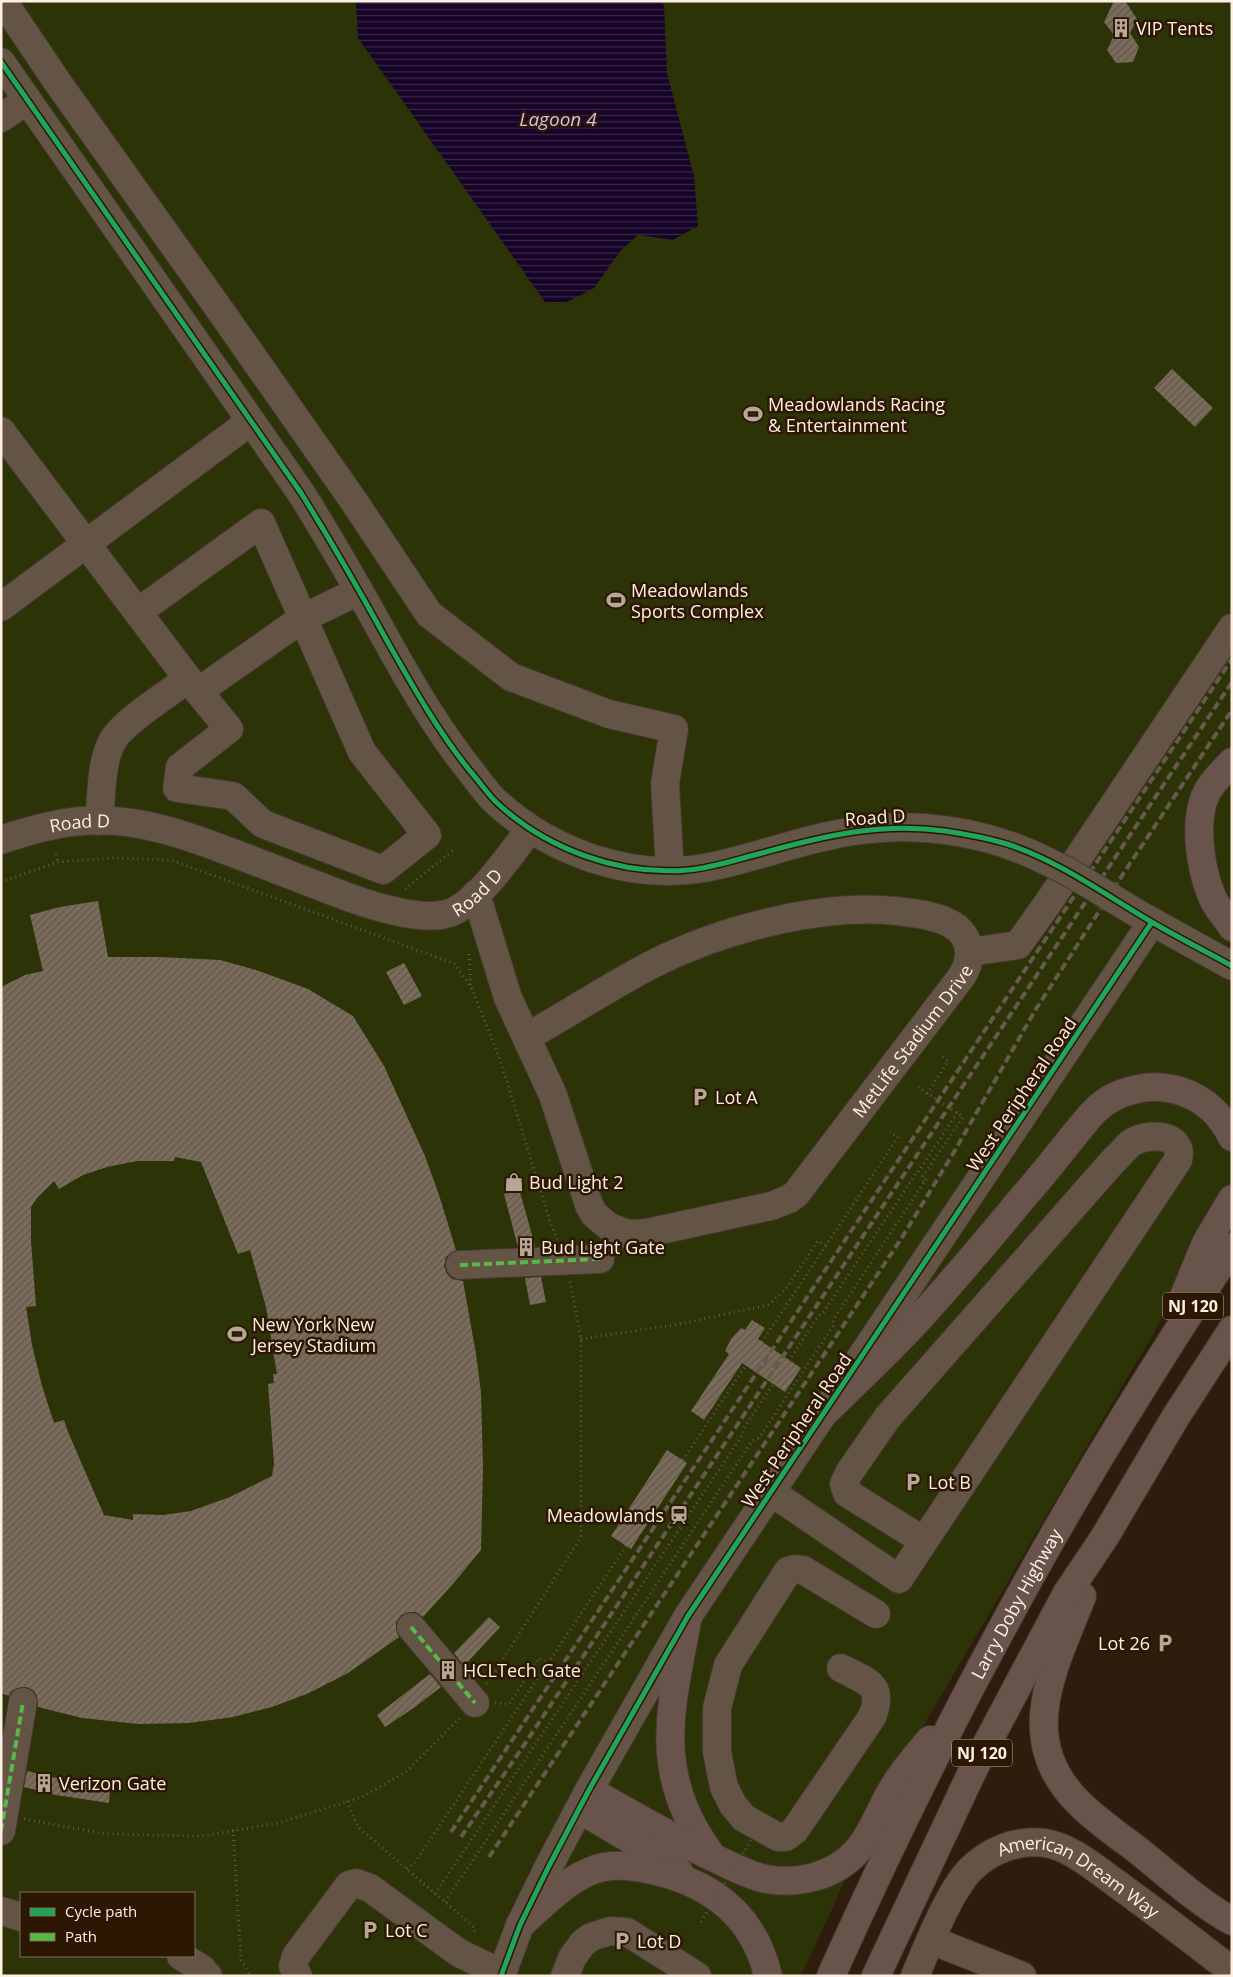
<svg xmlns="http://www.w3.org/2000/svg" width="1233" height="1977" font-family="'Open Sans',sans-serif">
	<defs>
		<pattern id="water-rules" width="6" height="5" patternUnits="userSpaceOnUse" patternTransform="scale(1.25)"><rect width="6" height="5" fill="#160327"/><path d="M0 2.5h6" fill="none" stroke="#392846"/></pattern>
		<pattern id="building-hatch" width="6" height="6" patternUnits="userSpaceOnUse" patternTransform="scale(1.25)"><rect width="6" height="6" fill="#7b6b5b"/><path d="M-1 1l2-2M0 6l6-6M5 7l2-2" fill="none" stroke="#61584e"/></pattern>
	</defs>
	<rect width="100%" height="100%" fill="#2e1d0d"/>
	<path fill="#2c3407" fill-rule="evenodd" d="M1,1h1231v1198l-342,584 -89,193h-800zM21,1893h173v63h-173z"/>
	<path fill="url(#water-rules)" d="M356,1h305l3,5 3,67 27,103 4,50 -25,14 -35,-5 -17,15 -27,38 -27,14h-22l-187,-264z"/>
	<path fill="url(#building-hatch)" fill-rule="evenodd" d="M1114,1h11l12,18 -7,14 9,14 -6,15 -17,1 -9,-13 7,-15 -10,-13z
		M1172,369l41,39 -18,19 -41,-39z
		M98,901l10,56h51l61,3 36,10 52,19 45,27 31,50 41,90 14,39 17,55 -10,7 -2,9 3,8 5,5 11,2 13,73 5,39 2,74 -2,83 -29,35 -29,32 -7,-5h-7l-8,3 -5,7v7l3,8 -51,36 -39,20 -37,14 -39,10 -44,6 -51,1 -56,-6 -44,-11 -1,-11 -4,-6 -7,-3 -9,1 -6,4 -2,4 -8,-3v-706l24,-12 18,-4 -13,-56 30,-8zM175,1157l26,5 37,92 12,-4 16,57 11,67h-4l1,9 -6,1 6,79 -2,13 -42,21 -39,14 -28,4 -30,-1v6l-29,-5 -36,-83 -4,-12 -10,3 -12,-37 -10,-41 -6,-38 10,-1 -5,-64v-35l6,-9 17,-17 5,8 24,-14 24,-8 30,-6h37z
		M404,963l18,33 -18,9 -18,-33z
		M519,1189l8,28 8,29 -17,1 -14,-53z
		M541,1277l5,25 -16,3 -5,-27z
		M752,1320l13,8 -7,11 43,29 -16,24 -43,-29 -38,57 -13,-9 38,-57 -4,-3 6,-12 10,-11 4,2z
		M667,1450l20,13 -56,86 -20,-13z
		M489,1617l11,10 -36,39 -10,-13z
		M430,1674l11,13 -26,20 -30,20 -8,-12z
		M27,1771l34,8 49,8 -1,16 -53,-8 -32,-8z"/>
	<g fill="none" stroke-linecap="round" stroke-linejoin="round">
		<g stroke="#44372d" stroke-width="30">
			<g id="minor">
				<path d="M3,1l53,79 166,233 131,187 76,114 82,63 98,37 65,15 -9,55 5,87"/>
				<path d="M1,62l300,431c30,48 58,97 85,146 26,47 53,93 86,134 8,10 15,21 24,29 55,50 134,79 208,66 51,-9 99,-30 151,-37 61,-10 127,0 183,26"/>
				<path d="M1,118l26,-18"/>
				<path d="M1,431l187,248c-19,14 -65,43 -75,61 -13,23 -11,56 -14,81"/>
				<path d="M1,607l250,-186"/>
				<path d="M138,612l123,-89 101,229 65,83 -44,35 -120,-46 -30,-28 -56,-8 3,-21 49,-38 -41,-50"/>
				<path d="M199,691l104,-73 56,-27"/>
				<path id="s1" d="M1,840c26,-9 54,-17 81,-19 60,-5 118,19 172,40 26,10 52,20 78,30 28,11 84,31 114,23 30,-7 65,-61 84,-85"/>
				<path id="s2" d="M476,894l32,104 45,97 36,110 5,9 15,13 19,7 19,-1 124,-27 18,-7 7,-5 166,-218c10,-16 10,-35 -5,-48 -15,-12 -42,-15 -61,-17 -76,-8 -177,19 -245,54 -42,22 -82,48 -124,72"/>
				<path d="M1140,915l92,51"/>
				<path d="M969,952l49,-7 30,-42 184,-275"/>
				<path d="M460,1265l140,-6"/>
				<path d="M771,1492l128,87 25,-38 254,-381c7,-27 -31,-28 -47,-17 -6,5 -11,12 -17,17l-227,258 -38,55 -5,11 3,9 77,48"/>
				<path d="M411,1627l64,76"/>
				<path d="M841,1668c26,14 44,16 31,49l-77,113 -9,7h-8l-34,-19 -11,-13 -9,-18 -7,-35v-44l11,-43 60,-94 7,-2 8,1 73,44"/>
				<path d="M1,1831l22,-129"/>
				<path d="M1,1911l20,6"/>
				<path d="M931,1940l91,36"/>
				<path d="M181,1956l21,13 6,7"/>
				<path d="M298,1976l-5,-10 3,-10 53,-71 7,-2 14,5 89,65 42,20"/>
				<path d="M501,1976l19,-51 29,-59 40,-76 99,-174 464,-694"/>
				<path d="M565,1976l7,-18 11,-15 8,-6 19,-6 17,1 70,44"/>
				<path id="s3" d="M915,1976c13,-30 33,-82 54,-105 19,-20 48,-32 76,-28 26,4 51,26 72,41 36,26 71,53 106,80l9,4"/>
			</g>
		</g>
		<g stroke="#44372d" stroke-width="30">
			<g id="highway">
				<path d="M1232,762c-9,9 -19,19 -25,30 -14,27 -7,75 4,102 4,12 14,22 21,33"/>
				<path d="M1182,1301l24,-58 26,-44"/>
				<path d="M823,1414c31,-30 62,-59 91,-90 39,-42 75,-86 111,-129 16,-18 31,-37 46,-56 13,-15 24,-33 43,-42 45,-22 96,-6 118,40"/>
				<path d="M1082,1596c-27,70 -69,142 -3,207 17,17 37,31 56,45 29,23 65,56 97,73"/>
				<path d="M688,1616c-17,93 -38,157 24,240"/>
				<path d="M589,1790c40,23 80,46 121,66 18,8 36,19 56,23 32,6 69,-3 91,-28 16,-18 23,-42 36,-63 10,-17 24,-33 37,-48"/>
				<path d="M579,1809l83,49 17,14"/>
				<path d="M520,1925c23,-20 46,-46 76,-56 17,-6 38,-3 56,1 59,13 102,45 116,106"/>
				<path id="s4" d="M831,1976c54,-120 111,-238 174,-353 69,-129 147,-253 227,-376"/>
				<path d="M876,1976l98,-208 93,-175 37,-55 71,-120 57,-88"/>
			</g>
		</g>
		<path stroke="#645649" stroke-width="3" stroke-dasharray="1 4" stroke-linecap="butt" d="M56,854l2,8
			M1,882l57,-20 55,-4 58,2 284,104 17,25 29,73 49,160 8,18
			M405,889l51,-41
			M469,954l2,35
			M918,1087l45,30 -40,59 1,6
			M927,1094l21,-33 -7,-5
			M918,1172l39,-59
			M581,1339l99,-15 88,-19 17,-15 33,-49 8,5
			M762,1342l136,-205 -8,-5
			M789,1361l29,-45 5,-3 94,-141
			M683,1460l63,-95
			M487,1684l94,-147v-198l-11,-58
			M495,1703l14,1 30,-46 8,5
			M347,1801l11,26 116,100 1,8
			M24,1819l82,15 96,2 76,-13 84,-26 45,-26 53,-53
			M233,1830l8,130 10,16
			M407,1869l7,-5 212,-318
			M435,1894l308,-460 1,-6 30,-45
			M445,1902l307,-461 7,-3 74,-112v-6l94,-142"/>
		<use href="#minor" stroke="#645446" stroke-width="28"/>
		<use href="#highway" stroke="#68544b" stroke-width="28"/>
		<path stroke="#68594d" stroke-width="4" stroke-dasharray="8 4" stroke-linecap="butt" d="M451,1832l781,-1173
			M461,1837l59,-86 712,-1069
			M489,1857l412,-618 53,-87 82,-143 93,-144 103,-155"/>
		<g stroke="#44372d" stroke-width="30" stroke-linecap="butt">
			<path id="minor-bridge" d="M1038,857l29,14 73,44"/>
		</g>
		<path stroke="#645649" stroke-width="3" stroke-dasharray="1 4" stroke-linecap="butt" d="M701,1922l51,-83"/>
		<use href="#minor-bridge" stroke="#645446" stroke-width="28"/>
		<path stroke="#58b947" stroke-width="4" stroke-dasharray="8 4" stroke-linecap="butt" d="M460,1265l140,-6
			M411,1627l64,76
			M1,1831l22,-129"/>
		<g stroke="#2c1702" stroke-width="8">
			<path id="cycleway" d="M1,62l300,431c30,48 58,97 85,146 26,46 51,91 84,132 9,10 17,22 26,31 50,47 123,74 192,68 25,-2 50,-11 74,-17 61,-17 119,-31 183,-22 20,3 42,7 62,13 52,17 97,50 143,77 27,16 55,30 82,45
				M501,1976l19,-51 29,-59 40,-76 99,-174 464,-694"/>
		</g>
		<use href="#cycleway" stroke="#20a55d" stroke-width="5"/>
	</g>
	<defs>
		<g id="building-bare" transform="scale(1.5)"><path d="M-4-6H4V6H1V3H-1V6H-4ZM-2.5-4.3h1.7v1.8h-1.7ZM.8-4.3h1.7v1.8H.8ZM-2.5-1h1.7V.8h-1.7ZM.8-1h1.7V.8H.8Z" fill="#b6a697" stroke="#2c1702" stroke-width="2.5" paint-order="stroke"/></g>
		<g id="stadium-bare" transform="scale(1.5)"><path d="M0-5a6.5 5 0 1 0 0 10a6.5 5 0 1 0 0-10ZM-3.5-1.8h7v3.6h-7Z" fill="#b6a697" stroke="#2c1702" stroke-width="2.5" paint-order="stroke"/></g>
		<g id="parking-bare" transform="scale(1.5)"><path d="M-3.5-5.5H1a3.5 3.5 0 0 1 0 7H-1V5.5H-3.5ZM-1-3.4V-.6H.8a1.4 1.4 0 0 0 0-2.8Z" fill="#b6a697" stroke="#2c1702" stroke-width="2.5" paint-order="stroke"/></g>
		<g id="shop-bare" transform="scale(1.5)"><path d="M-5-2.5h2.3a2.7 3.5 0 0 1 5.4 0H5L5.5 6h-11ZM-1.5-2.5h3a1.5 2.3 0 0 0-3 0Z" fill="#b6a697" stroke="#2c1702" stroke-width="2.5" paint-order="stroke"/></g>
		<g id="station-bare" transform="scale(1.5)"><path d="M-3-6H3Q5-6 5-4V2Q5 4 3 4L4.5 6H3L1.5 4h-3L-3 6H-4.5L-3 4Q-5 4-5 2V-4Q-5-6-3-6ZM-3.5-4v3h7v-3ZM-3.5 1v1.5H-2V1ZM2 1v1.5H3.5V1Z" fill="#b6a697" stroke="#2c1702" stroke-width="2.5" paint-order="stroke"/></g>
	</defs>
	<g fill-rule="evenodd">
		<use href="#building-bare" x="1121" y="28"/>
		<use href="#stadium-bare" x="753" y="414"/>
		<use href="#stadium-bare" x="616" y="600"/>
		<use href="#parking-bare" x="700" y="1097"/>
		<use href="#shop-bare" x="514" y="1182"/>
		<use href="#building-bare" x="526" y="1247"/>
		<use href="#stadium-bare" x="237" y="1334"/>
		<use href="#parking-bare" x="913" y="1482"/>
		<use href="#station-bare" x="679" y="1515"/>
		<use href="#parking-bare" x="1165" y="1643"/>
		<use href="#building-bare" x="448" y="1670"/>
		<use href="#building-bare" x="44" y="1783"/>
		<use href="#parking-bare" x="370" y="1930"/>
		<use href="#parking-bare" x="622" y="1941"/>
	</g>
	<g text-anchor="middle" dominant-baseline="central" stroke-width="5" stroke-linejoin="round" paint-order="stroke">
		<g fill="#2c1702" stroke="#c0ae9f" stroke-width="1">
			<rect x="1163" y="1292.5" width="60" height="27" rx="4"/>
			<rect x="952" y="1739.5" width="60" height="27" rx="4"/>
		</g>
		<g font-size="16" font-weight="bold" fill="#ffefe2">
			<text x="1193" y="1306">NJ 120</text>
			<text x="982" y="1753">NJ 120</text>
		</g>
		<g font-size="18" fill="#ffefe2" stroke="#2c1702" text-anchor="start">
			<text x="1136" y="28">VIP Tents</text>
			<text x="768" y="404">Meadowlands Racing<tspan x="768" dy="21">&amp; Entertainment</tspan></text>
			<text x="631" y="590">Meadowlands<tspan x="631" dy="21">Sports Complex</tspan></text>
			<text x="715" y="1097">Lot A</text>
			<text x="529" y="1182">Bud Light 2</text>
			<text x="541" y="1247">Bud Light Gate</text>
			<text x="252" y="1324">New York New<tspan x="252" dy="21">Jersey Stadium</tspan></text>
			<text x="928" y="1482">Lot B</text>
			<text x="664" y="1515" text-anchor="end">Meadowlands</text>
			<text x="1150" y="1643" text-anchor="end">Lot 26</text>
			<text x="463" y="1670">HCLTech Gate</text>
			<text x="59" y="1783">Verizon Gate</text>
			<text x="385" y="1930">Lot C</text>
			<text x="637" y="1941">Lot D</text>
		</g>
		<g font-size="18" fill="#ffefe2" stroke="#2c1702">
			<text transform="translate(875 817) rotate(-4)">Road D</text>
			<text stroke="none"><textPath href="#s1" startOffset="81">Road D</textPath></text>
			<text stroke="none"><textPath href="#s1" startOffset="501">Road D</textPath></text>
			<text stroke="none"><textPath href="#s2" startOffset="748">MetLife Stadium Drive</textPath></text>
			<text transform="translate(1021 1094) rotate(-56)">West Peripheral Road</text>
			<text transform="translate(796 1430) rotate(-56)">West Peripheral Road</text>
			<text stroke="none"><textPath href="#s4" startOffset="416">Larry Doby Highway</textPath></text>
			<text stroke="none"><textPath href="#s3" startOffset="245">American Dream Way</textPath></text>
		</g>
		<g font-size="19" font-style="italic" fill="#d5bcfa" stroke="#2c1702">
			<text x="558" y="119">Lagoon 4</text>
		</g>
	</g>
	<rect width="1233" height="1977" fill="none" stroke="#ffefe2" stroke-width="5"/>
	<rect x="20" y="1892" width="175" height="65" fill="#2c1702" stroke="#806d5c"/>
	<rect x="30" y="1908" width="25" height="8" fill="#20a55d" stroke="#806d5c"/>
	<text x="65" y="1917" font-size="15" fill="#ffefe2">Cycle path</text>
	<rect x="30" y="1933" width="25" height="8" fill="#58b947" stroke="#806d5c"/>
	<text x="65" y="1942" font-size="15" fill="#ffefe2">Path</text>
</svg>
